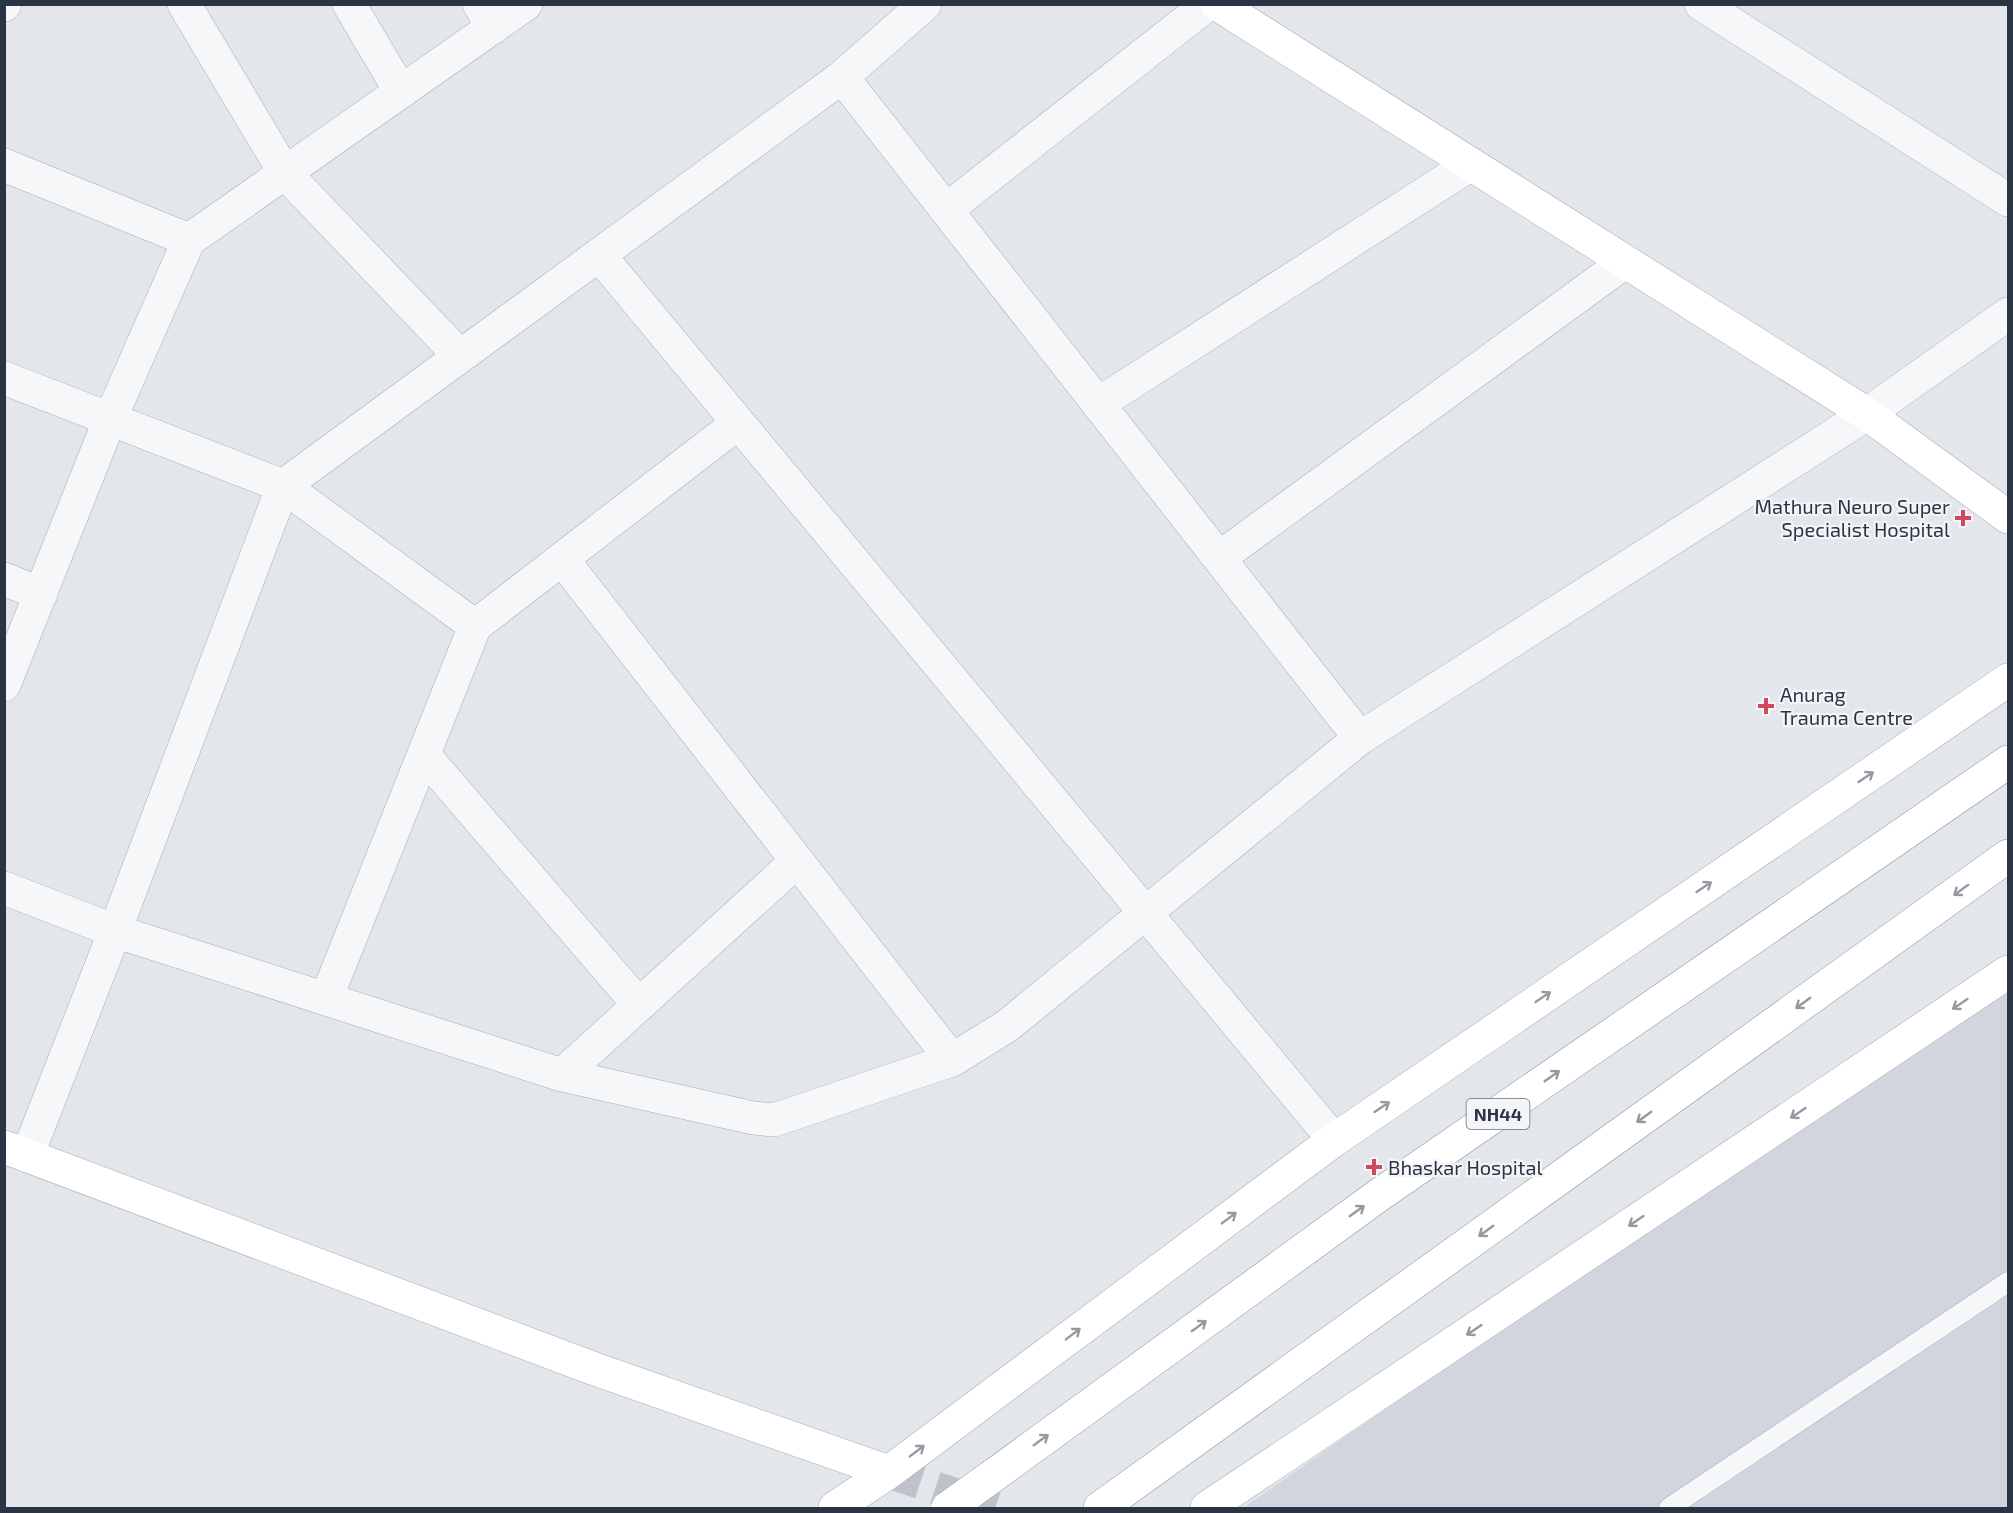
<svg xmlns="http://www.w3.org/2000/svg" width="2013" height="1513" font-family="'Exo 2',sans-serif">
	<rect width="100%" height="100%" fill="#e3e6eb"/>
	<path fill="#d1d5dd" d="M2008,976v532h-765z"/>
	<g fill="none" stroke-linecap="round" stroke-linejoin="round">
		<path stroke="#bec2ca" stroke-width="33" stroke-dasharray="33 16" stroke-linecap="butt" d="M889,1472l106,36"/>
		<g stroke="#a8adb6" stroke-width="21">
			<path id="lane" d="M1669,1508l339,-226"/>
		</g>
		<g stroke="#a8adb6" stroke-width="34">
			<path id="street" d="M184,4l101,169 175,183
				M349,4l52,88
				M479,4l14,24
				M1701,4l307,196
				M4,5l1,-1
				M4,165l185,75 -79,179 -106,266
				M946,210l262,-206
				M189,240l337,-236
				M599,255l735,885
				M4,378l279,108 -168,445 -88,225
				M1098,404l373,-240
				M1219,558l406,-296
				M562,559l390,501
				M4,579l37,15
				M475,626l-192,-140 559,-409 83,-73
				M1360,738l507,-324 141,-100
				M424,755l215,250
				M4,888l111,43 447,144 191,43 21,2 178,-60 55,-34 353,-288 -518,-661
				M326,999l149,-373 263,-203
				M562,1075l235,-214"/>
		</g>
		<g stroke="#a8adb6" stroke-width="34">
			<path id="secondary" d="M1217,4l650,410 141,103
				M4,1147l588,221 297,104
				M835,1508l54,-36 445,-332 674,-460
				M1207,1508l801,-536"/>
		</g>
		<g stroke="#8a94a2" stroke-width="34">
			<path id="highway" d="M994,1475l385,-280 629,-433
				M1100,1508l908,-652"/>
		</g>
		<use href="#lane" stroke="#f6f7f9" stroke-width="20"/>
		<use href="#street" stroke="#f6f7f9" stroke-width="33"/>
		<use href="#secondary" stroke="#fff" stroke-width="33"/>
		<use href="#highway" stroke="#fff" stroke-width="33"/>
		<g stroke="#8a94a2" stroke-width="34" stroke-linecap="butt">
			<path id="highway-bridge" d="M948,1508l46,-33"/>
		</g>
		<use href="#highway-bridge" stroke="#fff" stroke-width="33"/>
	</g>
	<defs><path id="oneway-shaft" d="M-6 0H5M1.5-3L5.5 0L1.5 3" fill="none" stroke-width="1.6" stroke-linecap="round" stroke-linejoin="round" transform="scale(1.5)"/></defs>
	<g stroke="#959aa2">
		<use href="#oneway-shaft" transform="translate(1866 777) rotate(-34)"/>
		<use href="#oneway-shaft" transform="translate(1704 887) rotate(-34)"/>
		<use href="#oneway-shaft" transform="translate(1961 890) rotate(144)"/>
		<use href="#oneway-shaft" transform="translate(1543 997) rotate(-34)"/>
		<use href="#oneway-shaft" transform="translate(1803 1003) rotate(144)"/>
		<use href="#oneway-shaft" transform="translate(1960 1004) rotate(146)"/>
		<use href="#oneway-shaft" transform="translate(1552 1076) rotate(-35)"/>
		<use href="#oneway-shaft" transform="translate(1382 1107) rotate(-34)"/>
		<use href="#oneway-shaft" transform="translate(1798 1113) rotate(146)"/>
		<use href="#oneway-shaft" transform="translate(1644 1117) rotate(144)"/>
		<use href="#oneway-shaft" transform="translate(1357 1211) rotate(-36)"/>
		<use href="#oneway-shaft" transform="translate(1229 1218) rotate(-37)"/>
		<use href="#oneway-shaft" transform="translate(1636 1221) rotate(146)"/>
		<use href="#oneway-shaft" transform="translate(1486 1231) rotate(144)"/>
		<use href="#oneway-shaft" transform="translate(1199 1326) rotate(-36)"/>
		<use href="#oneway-shaft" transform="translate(1474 1330) rotate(146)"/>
		<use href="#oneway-shaft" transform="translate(1073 1334) rotate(-37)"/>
		<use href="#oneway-shaft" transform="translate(1041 1440) rotate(-36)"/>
		<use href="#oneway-shaft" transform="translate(917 1451) rotate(-37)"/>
	</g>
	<g fill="#cf495f" stroke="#f3f5f8" stroke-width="2">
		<path d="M1960 509h6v6h6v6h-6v6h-6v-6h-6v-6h6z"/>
		<path d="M1763 697h6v6h6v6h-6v6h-6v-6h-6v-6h6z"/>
		<path d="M1371 1158h6v6h6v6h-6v6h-6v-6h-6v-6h6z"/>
	</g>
	<g text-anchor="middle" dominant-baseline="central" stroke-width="4.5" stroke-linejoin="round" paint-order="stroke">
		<rect fill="#f3f5f8" stroke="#676e7a" stroke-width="1.5" x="1466.5" y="1099" width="63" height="30" rx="4.5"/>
		<g font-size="18" font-weight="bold" fill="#2b3444">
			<text x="1498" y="1114">NH44</text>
		</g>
		<g font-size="20" fill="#2b3444" stroke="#f3f5f8" text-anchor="start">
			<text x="1950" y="506" text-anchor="end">Mathura Neuro Super<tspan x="1950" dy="23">Specialist Hospital</tspan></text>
			<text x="1780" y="694">Anurag<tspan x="1780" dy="23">Trauma Centre</tspan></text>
			<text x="1388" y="1167">Bhaskar Hospital</text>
		</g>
	</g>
	<rect width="2013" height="1513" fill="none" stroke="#2b3444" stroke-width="12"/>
</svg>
